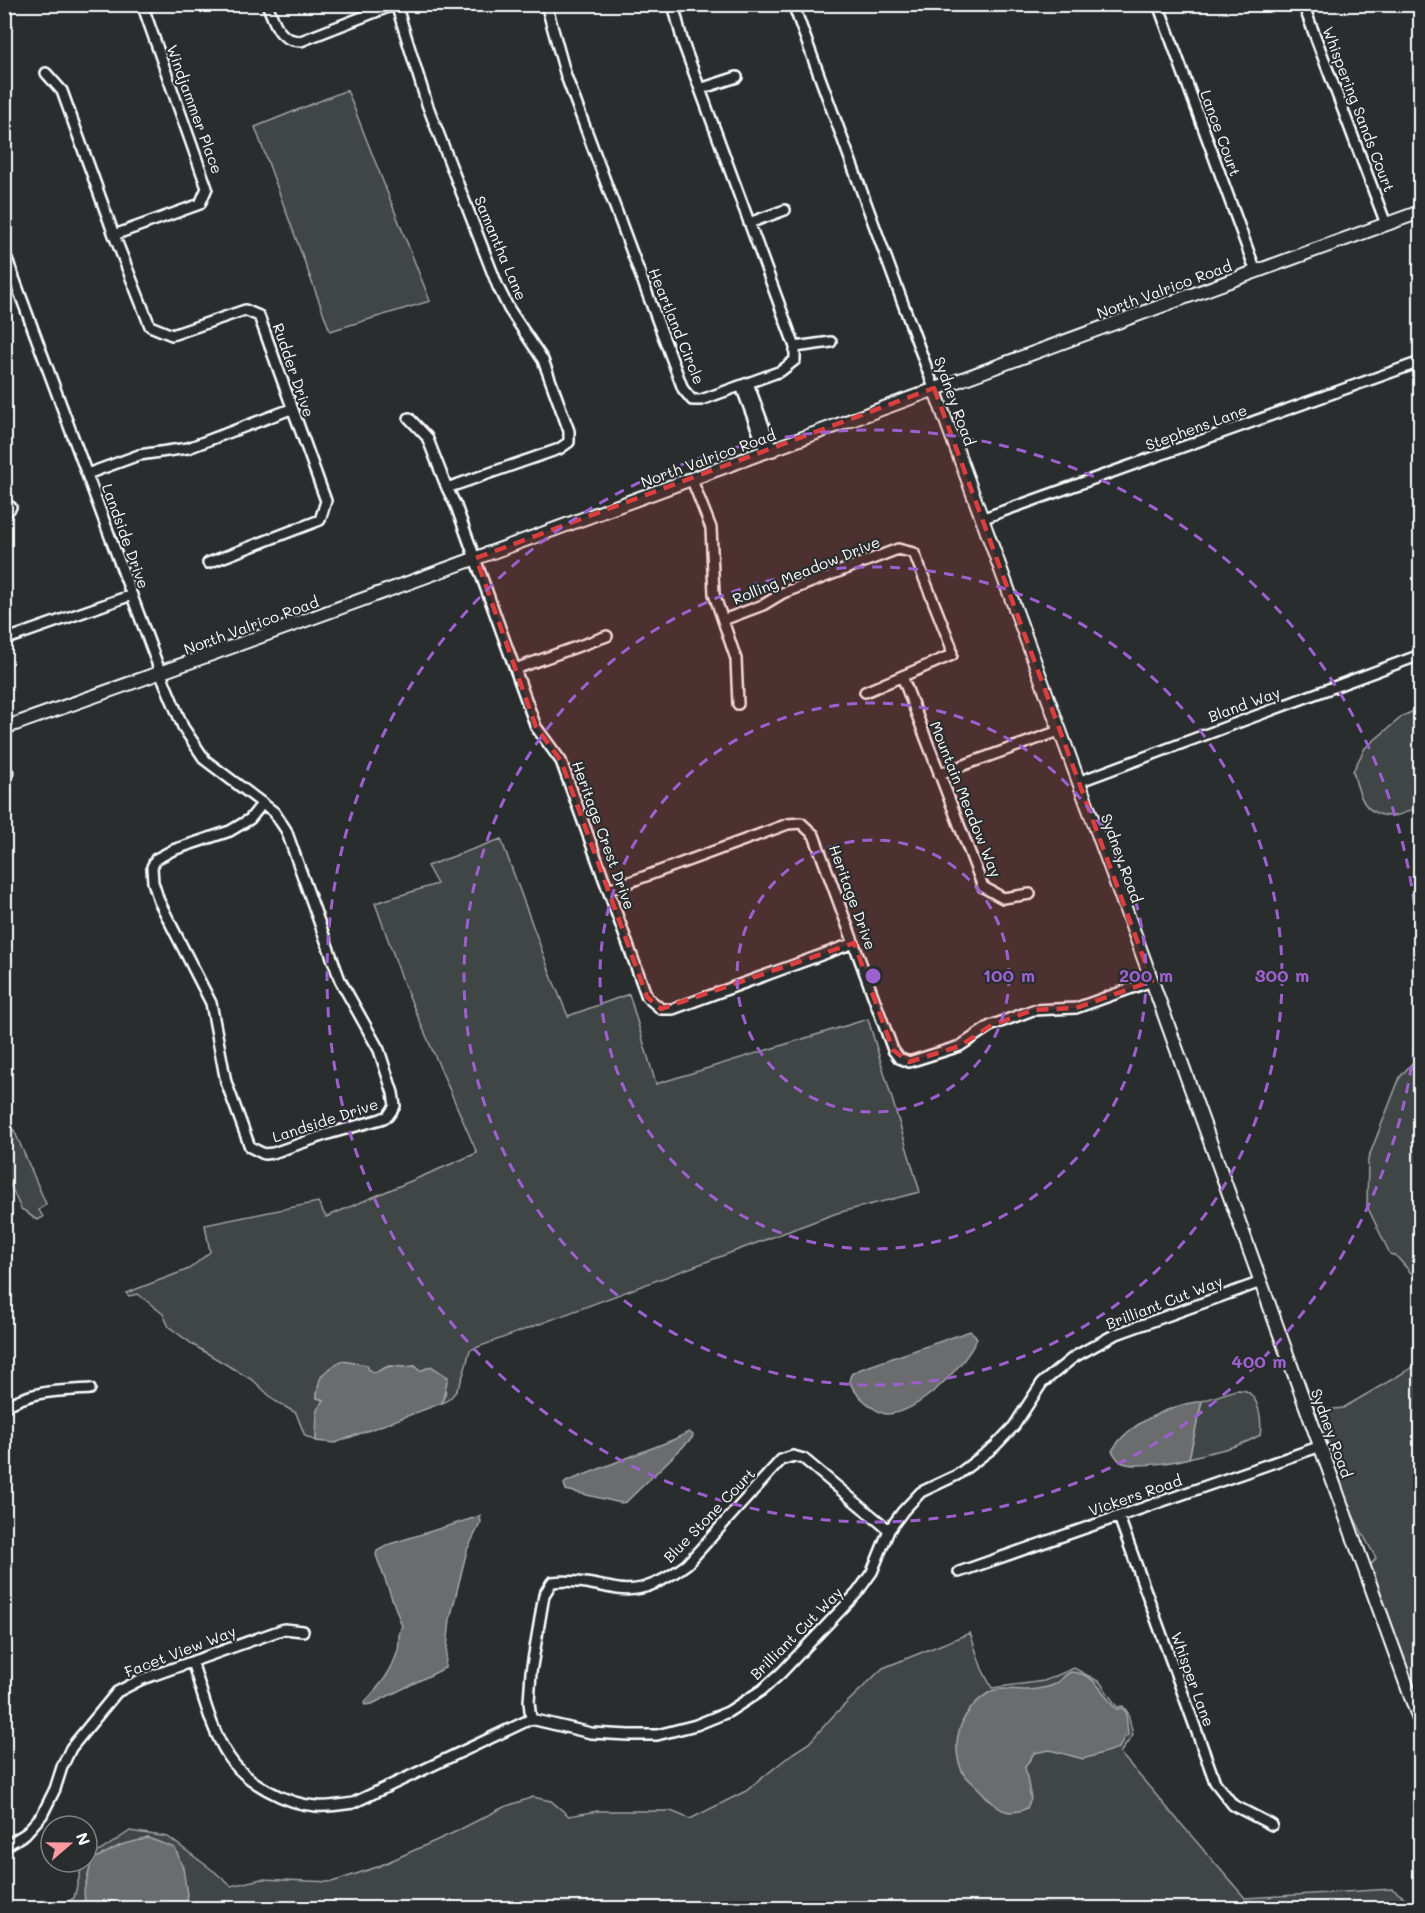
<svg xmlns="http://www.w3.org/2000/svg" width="1425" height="1913" font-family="Mali,sans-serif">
	<rect width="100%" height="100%" fill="#2a2d2e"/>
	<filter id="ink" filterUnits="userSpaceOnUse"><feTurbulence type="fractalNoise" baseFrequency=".0167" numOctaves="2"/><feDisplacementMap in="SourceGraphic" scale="12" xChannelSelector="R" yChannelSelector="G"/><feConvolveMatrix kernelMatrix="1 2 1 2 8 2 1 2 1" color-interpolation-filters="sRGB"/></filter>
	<g filter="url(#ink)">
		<path fill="#414445" stroke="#a0a2a2" stroke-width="1.5" d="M347,90l83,211 -100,30 -75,-204z
			M1420,708v98c-8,3 -19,10 -27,10 -30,0 -34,-21 -40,-45l12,-23 38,-32z
			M501,839l51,139 16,38 61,-22 27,90 212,-65 52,173 -83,21 -367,137c-5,18 -9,46 -28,53l4,-12 -31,-25 -11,1 -15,-1 -15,7 -32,-12c-19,12 -24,14 -25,37l7,2 -7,22 -1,19 -11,-5 -9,-23 -21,-12 -21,-20 -59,-35 -26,-19 -6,-13 -25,-20 -9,2 -3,-3 63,-24 21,-17 -5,-27 113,-23 8,15 151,-64 -72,-166 -30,-84 62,-19 -10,-18z
			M1420,1054v229l-24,-27 -6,-2 -23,-48 1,-47 32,-82z
			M14,1130l32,74 -7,6 4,7 -5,3c-7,-2 -9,-8 -17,-11l-16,-36v-40z
			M1420,1363v343l-50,-140 6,-8c-18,-32 -45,-79 -48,-116h-3l-10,-27 10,-5 18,-2z
			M1236,1390c3,0 7,0 10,1 14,7 16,31 14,44 -22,13 -46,16 -71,23l13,-57z
			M970,1633l12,36 10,19 52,-7 30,-13 26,14 17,25 6,-1 5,7 5,22 -13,18 125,145 147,-9 22,15 6,-4v8h-1362l16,-10 9,-36h4v-2l43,-29 38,6 47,35 16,14 30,-7 71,3 45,-15 78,-35 49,-25 29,-10 18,4 18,15 29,-5h73l19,8 56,-28 47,-38 16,-10 24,-27 50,-48z"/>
		<path fill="#6a6c6d" stroke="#a6a7a7" stroke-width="1.5" d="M970,1331l5,4 2,3c-10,26 -59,76 -90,76 -11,0 -40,-25 -37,-37 1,-5 7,-6 11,-8z
			M342,1361l25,4 2,5 5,3 15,-7 15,1 11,-1 5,5 11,-5 17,11 -6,26 -107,40 -19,-2 1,-31 7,-10 -7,-2c1,-24 5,-25 25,-37z
			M1202,1401l-13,57c-13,4 -57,11 -68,4 -4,-2 -6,-7 -9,-11 16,-28 59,-46 90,-50z
			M689,1432l4,3 -1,3 -66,64 -5,1 -55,-13 -2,-6 2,-2 109,-43z
			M480,1516l1,6 -14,28 -17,69 -5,49 -73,36 -7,1 -1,-2c16,-18 27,-29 34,-53 2,-9 -1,-16 4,-24l-26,-71 1,-4 13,-7z
			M1071,1672c26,2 30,21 45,37l6,-1 4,4 2,23 -4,3 -5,10 -36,11 -33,-9 -16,3 -9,14 6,32 -4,9c-22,11 -32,-2 -46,-17 -6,-6 -15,-13 -19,-20 -13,-31 0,-62 28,-79 10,-6 28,-1 40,-2 7,-1 17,-2 23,-5 7,-3 10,-10 18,-13z
			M148,1838l27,10 8,20 6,40h-104l-1,-18 8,-30 29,-15z"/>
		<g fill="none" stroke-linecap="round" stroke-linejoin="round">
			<g stroke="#fff" stroke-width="14">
				<path id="minor" d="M267,4c8,19 11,37 34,37l95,-37
					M396,4l31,100 71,183 11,22 34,51 26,71v11l-10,7 -112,39
					M546,4l20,72 117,313 9,11h9l80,-29 14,-11v-13l-95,-258 -17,-46 -10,-39
					M793,4l141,384
					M1158,4l98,268
					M1303,4l83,220
					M46,73l16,18 52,144 36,91 22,9 73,-25 14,6 67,185 -6,19 -112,43
					M700,89l37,-12
					M749,223l36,-13
					M114,235l86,-31 7,-16 -65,-184
					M4,251l157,423 22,53 22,33 69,52 12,18 54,150 39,70 14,43 2,13 -7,10 -7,3 -53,15 -55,19 -9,1 -14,-7 -24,-65 -15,-79 -52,-102 -6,-19 -1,-15 4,-8 17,-9 57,-19 20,-12 13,-16
					M795,347l36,-5
					M748,383l25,68
					M741,386l25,67
					M409,418l18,19 20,51 9,18 80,221 25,34 86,236 14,12h12l181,-66
					M87,474l52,-19 49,-7 103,-39
					M692,480l19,48 3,66 22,65 2,45
					M4,515l7,-8
					M981,519l439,-157
					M723,620l40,-15 20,-12 115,-44 16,4 37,93 1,9 -87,37
					M4,640l128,-45
					M515,669l92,-33
					M902,676l81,211 20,11 27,-4
					M4,774l4,-1
					M939,774l120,-43
					M1078,782l342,-127
					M608,890l180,-66 13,-1 13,12 79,215 6,8 10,4 51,-16 30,-20 43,-16 43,-2 76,-27
					M4,1407c29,-17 54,-16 86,-18
					M1119,1517l96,265 18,23 39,20
					M959,1572l362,-126
					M192,1662c11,31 18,67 37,95 16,25 57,47 87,49 12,1 24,-1 37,-3l178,-84 60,14 38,2h28l39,-10 32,-13 34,-22 19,-17 76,-80 15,-21 17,-42 14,-19 18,-19 36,-17 37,-28 20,-21 28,-43 32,-26 40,-22 147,-53
					M531,1719l-2,-17 2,-30 13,-77 8,-13c23,-3 43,3 66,7 26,4 49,-10 69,-25l94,-104 12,-4 11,3 85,71
					M4,1847l21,-13 17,-19 13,-26 7,-22 9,-19 46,-56 23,-12 144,-51 19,2"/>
			</g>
			<g stroke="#fff" stroke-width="16">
				<path id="tertiary" d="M934,388l218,593 268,741
					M4,728c474,-167 944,-346 1416,-516"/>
			</g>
			<use href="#minor" stroke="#2a2d2e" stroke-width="9"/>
			<use href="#tertiary" stroke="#2a2d2e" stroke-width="12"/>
		</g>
	</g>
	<path fill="#da3e3e" fill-opacity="0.2" stroke="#da3e3e" stroke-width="4.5" stroke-dasharray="12 8" stroke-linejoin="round" d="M934,388l218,593 -76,27 -43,2 -43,16 -30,20 -51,16 -16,-12 -39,-107 -193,66 -14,-12 -86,-236 -25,-34 -60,-169z"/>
	<g fill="none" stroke="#9c61cf" stroke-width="3" stroke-dasharray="10 8">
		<circle cx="873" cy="976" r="136"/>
		<circle cx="873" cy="976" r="273"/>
		<circle cx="873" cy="976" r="409"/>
		<circle cx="873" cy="976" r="546"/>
	</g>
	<g text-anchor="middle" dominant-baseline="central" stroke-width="4.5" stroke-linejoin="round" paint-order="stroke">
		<g font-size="15" fill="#fff" stroke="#2a2d2e">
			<text transform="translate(195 109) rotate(70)">Windjammer Place</text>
			<text transform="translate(1359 109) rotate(69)">Whispering Sands Court</text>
			<text transform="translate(1221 133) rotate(70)">Lance Court</text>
			<text transform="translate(501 248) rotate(67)">Samantha Lane</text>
			<text transform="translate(1164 289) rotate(-20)">North Valrico Road</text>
			<text transform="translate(677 326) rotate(68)">Heartland Circle</text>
			<text transform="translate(294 370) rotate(71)">Rudder Drive</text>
			<text transform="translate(955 401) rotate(70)">Sydney Road</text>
			<text transform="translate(1196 427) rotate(-20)">Stephens Lane</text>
			<text transform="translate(708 458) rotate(-20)">North Valrico Road</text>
			<text transform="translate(126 536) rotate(70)">Landside Drive</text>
			<text transform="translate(806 570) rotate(-22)">Rolling Meadow Drive</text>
			<text transform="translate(251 625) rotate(-20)">North Valrico Road</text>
			<text transform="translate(1244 704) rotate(-20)">Bland Way</text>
			<text transform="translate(966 799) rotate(68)">Mountain Meadow Way</text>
			<text transform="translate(604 835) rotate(70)">Heritage Crest Drive</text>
			<text transform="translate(1122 858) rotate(70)">Sydney Road</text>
			<text transform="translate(853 897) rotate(70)">Heritage Drive</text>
			<text transform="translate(325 1120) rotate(-18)">Landside Drive</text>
			<text transform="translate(1164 1302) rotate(-21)">Brilliant Cut Way</text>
			<text transform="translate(1332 1433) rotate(70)">Sydney Road</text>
			<text transform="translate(1135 1495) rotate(-19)">Vickers Road</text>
			<text transform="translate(709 1515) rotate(-46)">Blue Stone Court</text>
			<text transform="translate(796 1633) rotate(-45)">Brilliant Cut Way</text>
			<text transform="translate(180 1651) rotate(-21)">Facet View Way</text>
			<text transform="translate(1193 1679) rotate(70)">Whisper Lane</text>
		</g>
	</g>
	<circle cx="873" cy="976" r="9" fill="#9c61cf" stroke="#2a2d2e" stroke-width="3"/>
	<g font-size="18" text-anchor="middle" font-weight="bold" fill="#9c61cf" stroke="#2a2d2e" stroke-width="4.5" stroke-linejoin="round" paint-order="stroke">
		<text x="1009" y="982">100 m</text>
		<text x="1146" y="982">200 m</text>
		<text x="1282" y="982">300 m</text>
		<text x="1259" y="1368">400 m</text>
	</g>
	<rect width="1425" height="1913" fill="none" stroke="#2a2d2e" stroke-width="24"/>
	<rect x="12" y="12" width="1401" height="1889" fill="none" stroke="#fff" stroke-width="2" filter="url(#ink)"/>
	<g transform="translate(69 1844) rotate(70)"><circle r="28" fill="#2a2d2e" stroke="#7f8182" stroke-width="1.5"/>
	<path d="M0-4.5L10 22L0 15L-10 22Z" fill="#ff9aa2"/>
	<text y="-9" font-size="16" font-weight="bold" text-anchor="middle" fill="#ffffff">N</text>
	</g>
</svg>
